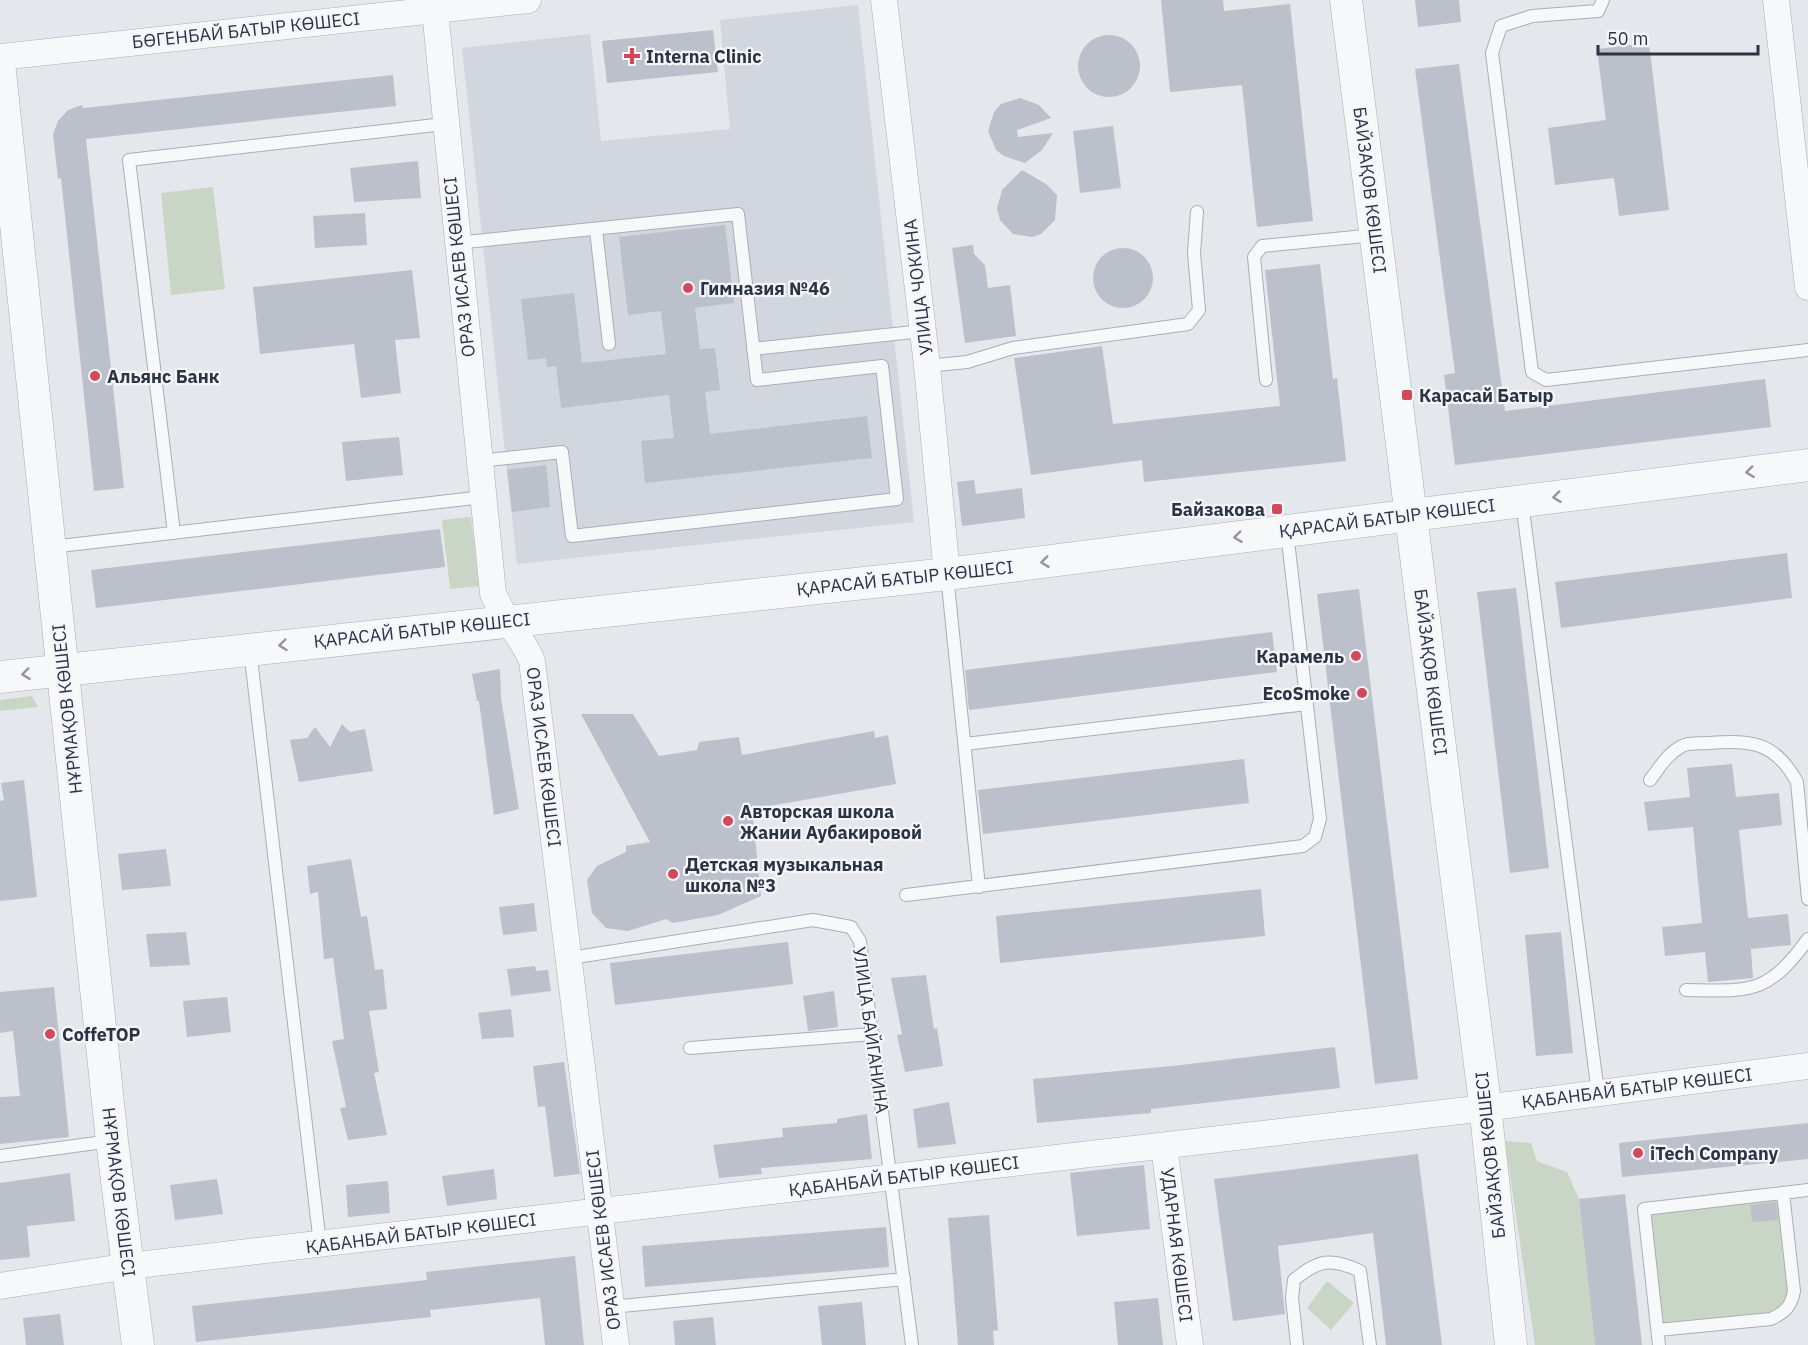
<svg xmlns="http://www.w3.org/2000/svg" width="1808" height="1345" font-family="'IBM Plex Sans',sans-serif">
	<rect width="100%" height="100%" fill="#e4e7ec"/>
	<path fill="#d2d6de" d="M858,5l56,517 -397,42 -55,-516 128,-14 11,107 129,-12 -10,-109z"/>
	<path fill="#c9d6c5" d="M213,187l12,102 -54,6 -10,-102z
		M471,517l8,69 -29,3 -8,-69z
		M32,696l6,11 -38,4v-11z
		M1505,1141l26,2 6,18 30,11 12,27 16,146h-60z
		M1783,1193l11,98 -9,22 -127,17 -14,-121z
		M1327,1281l27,22 -23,27 -24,-22z"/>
	<path fill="#bbc0ca" d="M1161,0h62l1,11 66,-7 23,217 -56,6 -15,-142 -72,7z
		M1415,0h44l2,22 -43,5z
		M713,30l5,42 -111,11 -5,-42z
		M1078 66a31 31 0 1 1 62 0a31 31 0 1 1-62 0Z
		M1649,43l20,167 -50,6 -5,-38 -59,7 -7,-57 58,-8 -9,-71z
		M1459,64l46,347 260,-32 6,48 -316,38 -11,-90 11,-2 -40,-304z
		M393,75l3,31 -310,33 38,349 -30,3 -33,-313 -3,1 -5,-45 5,-13 10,-11 14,-5 1,3z
		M1020,98l19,7 12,13 -34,12 1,7 35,-4 -11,17 -17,13 -21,-7 -8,-6 -8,-19 6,-19 7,-8z
		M1113,126l8,62 -41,5 -7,-62z
		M418,161l3,37 -67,4 -4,-34z
		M1022,170l24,14 11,11 -2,25 -14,14 -9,3 -19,-3 -13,-14 -3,-11 5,-19z
		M365,213l2,32 -52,3 -2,-32z
		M725,225l9,78 -39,5 5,41 15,-1 5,42 -15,2 5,42 157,-18 5,42 -227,25 -4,-42 33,-3 -5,-43 -108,13 -5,-42 -9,1 -1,-9 -18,2 -7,-61 53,-6 8,70 84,-9 -5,-43 -33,4 -9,-78z
		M973,245l1,9 11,11 3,23 22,-3 6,51 -51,7 -13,-95z
		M1093 278a30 30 0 1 1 60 0a30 30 0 1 1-60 0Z
		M1320,264l13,115 4,-1 9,83 -202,21 -2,-22 -111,15 -17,-117 88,-12 11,78 167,-18 -15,-136z
		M412,270l8,68 -25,2 6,53 -40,5 -7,-54 -94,10 -7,-67z
		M399,437l4,38 -57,6 -4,-39z
		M546,465l4,42 -38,5 -5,-42z
		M974,480l2,14 46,-6 3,30 -63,8 -5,-44z
		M440,529l5,38 -349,41 -5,-38z
		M1787,553l5,45 -231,30 -6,-46z
		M1516,588l33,280 -39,5 -33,-281z
		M1359,589l59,490 -43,5 -58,-490z
		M1272,632l5,40 -308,38 -4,-40z
		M500,669l1,29 18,111 -25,6 -15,-114h-2l-5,-27z
		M581,714h52l26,42 38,-6 2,-8 40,-5 3,18 132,-24 1,7 13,-3 8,49 -144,25 9,87 -43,19 -45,8 -7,-4 -38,12 -22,-3 -14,-15 -5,-33 10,-14 29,-14v-6l24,-4z
		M342,724l8,8 15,-3 8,42 -74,11 -9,-42 17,-2 8,-11 15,20z
		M1244,759l5,44 -266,31 -5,-44z
		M1732,764l4,33 43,-4 3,32 -43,5 9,88 40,-4 3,31 -40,4 2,29 -45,4 -3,-30 -40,4 -3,-29 40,-4 -9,-96 -45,4 -4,-29 46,-5 -3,-29z
		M24,780l13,117 -37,4v-100l4,-1 -3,-17z
		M166,849l5,37 -49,4 -4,-36z
		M351,859l10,58 6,-1 8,54 8,-1 4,40 -18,2 10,61 -5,1 13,62 -39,5 -8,-32 6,-1 -14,-66 12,-2 -11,-81 -9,1 -6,-67 -8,2 -3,-28z
		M1261,889l4,47 -265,27 -4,-47z
		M534,903l3,28 -34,4 -4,-28z
		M186,932l4,33 -40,2 -4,-33z
		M1561,932l12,121 -37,3 -11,-121z
		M788,942l5,42 -178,21 -5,-42z
		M535,966l1,5 12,-1 3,21 -40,5 -4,-27z
		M926,975l8,54 3,-1 6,38 -38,6 -8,-37 5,-1 -11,-56z
		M54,987l15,150 -69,7v-47l20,-1 -7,-65 -13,2v-41z
		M834,991l4,36 -30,4 -5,-35z
		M227,997l4,35 -44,5 -4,-36z
		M511,1009l3,28 -32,2 -4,-26z
		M1335,1047l5,41 -189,21v4l-114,10 -4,-44 139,-13z
		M564,1062l16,112 -26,3 -9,-71 -7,1 -5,-41z
		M949,1102l7,42 -38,4 -5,-39z
		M867,1114l5,45 -111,9 1,6 -43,4 -6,-33 70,-8 -1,-9 55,-5v-4z
		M1808,1123v36l-186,18 -3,-34z
		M1418,1154l24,191h-56l-13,-112 -95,13 7,68 -52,7 -19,-142z
		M1144,1165l6,64 -73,7 -7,-63z
		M494,1169l3,30 -50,7 -5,-30z
		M70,1173l5,48 -48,5 3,31 -30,3v-77z
		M217,1179l6,35 -48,6 -5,-35z
		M388,1181l2,32 -42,4 -2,-32z
		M1625,1194l17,151h-47l-16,-146z
		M1776,1202l2,18 -26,2 -2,-17z
		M989,1215l9,115 -5,1 1,14h-36l-10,-127z
		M886,1227l3,40 -244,20 -3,-41z
		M575,1256l9,89h-39l-5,-47 -110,12 1,7 -235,25 -4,-36 235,-26 -1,-8z
		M1158,1298l5,47h-45l-4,-43z
		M862,1302l4,43h-44l-4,-39z
		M60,1314l4,31h-38l-3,-27z
		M713,1317l3,28h-41l-2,-24z"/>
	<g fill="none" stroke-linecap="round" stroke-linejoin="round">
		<g stroke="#a9aeb7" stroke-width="14">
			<path id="service" d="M1603,0l-5,11 -66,5 -31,10 -9,27 40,319 14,8 262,-30
				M596,230l13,114
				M456,243l282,-29 19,166 125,-14 15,133 -325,37 -10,-84 -83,9
				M753,349l170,-18
				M927,366l40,-4 46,-14 175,-24 11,-14 -5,-57 3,-41
				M1266,380l-12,-123 8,-11 113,-11
				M1522,502l76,591
				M174,533l-45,-373 315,-36
				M51,547l432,-50
				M947,575l32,312
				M250,650l70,594
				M965,744l342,-40
				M1650,780c10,-13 17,-26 32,-34 8,-4 19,-2 28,-3 42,-3 65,-1 87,39l11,117
				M906,895l397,-49 12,-9 5,-18 -33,-287
				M570,958l243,-38 38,7 9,14 52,404
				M1686,990c65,1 81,5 122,-51
				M690,1048l183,-14
				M0,1156l111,-15
				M611,1307l293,-28
				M1658,1330l113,-11c14,-7 20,-12 23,-28l-11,-98
				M1297,1345l-5,-47 2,-18c24,-20 36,-23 66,-9l10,74
				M1659,1345l-15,-136 164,-19"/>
		</g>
		<g stroke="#a9aeb7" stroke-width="27">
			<path id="minor" d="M434,0l59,593c9,25 29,43 39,68l84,684
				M884,0l43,366 20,208
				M1776,0l32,287
				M0,57l528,-57
				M1164,1146l26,199
				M0,1286l129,-20 1356,-158 323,-42"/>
		</g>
		<g stroke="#a9aeb7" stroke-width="33">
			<path id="tertiary" d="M1346,0l137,1088 28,257
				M0,72l112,1069 26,204
				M0,677l947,-103 861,-109"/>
		</g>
		<use href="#service" stroke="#f7f8fa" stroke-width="12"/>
		<use href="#minor" stroke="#f7f8fa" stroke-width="26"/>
		<use href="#tertiary" stroke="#f7f8fa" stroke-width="32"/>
	</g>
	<defs><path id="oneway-chevron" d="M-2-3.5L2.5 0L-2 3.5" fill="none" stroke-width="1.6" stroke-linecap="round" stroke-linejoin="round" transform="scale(1.5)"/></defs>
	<g stroke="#9196a0">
		<use href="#oneway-chevron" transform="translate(1750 472) rotate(173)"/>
		<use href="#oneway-chevron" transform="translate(1557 497) rotate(173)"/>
		<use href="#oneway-chevron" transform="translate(1238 537) rotate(173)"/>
		<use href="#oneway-chevron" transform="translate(1045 562) rotate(173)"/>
		<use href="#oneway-chevron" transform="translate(283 645) rotate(174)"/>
		<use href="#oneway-chevron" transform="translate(26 674) rotate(173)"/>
	</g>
	<g fill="#d1495b" stroke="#f4f6f9" stroke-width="2">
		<path d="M629 47h6v6h6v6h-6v6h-6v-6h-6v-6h6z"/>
		<circle cx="688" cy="288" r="6"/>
		<circle cx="95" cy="376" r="6"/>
		<rect x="1401" y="389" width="12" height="12" rx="3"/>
		<rect x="1271" y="503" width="12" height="12" rx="3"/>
		<circle cx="1356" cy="656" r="6"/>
		<circle cx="1362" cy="693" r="6"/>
		<circle cx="728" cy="821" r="6"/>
		<circle cx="673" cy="874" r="6"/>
		<circle cx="50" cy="1034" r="6"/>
		<circle cx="1638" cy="1153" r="6"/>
	</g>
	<g text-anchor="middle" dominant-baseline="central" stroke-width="4.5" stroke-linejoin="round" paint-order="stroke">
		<g font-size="18" fill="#2b3445" stroke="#f4f6f9">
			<text transform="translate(246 30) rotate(-6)">БӨГЕНБАЙ БАТЫР КӨШЕСІ</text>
			<text transform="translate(1370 190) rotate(83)">БАЙЗАҚОВ КӨШЕСІ</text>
			<text transform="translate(459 267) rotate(-96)">ОРАЗ ИСАЕВ КӨШЕСІ</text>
			<text transform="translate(918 287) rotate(-97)">УЛИЦА ЧОКИНА</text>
			<text transform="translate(1387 518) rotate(-7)">ҚАРАСАЙ БАТЫР КӨШЕСІ</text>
			<text transform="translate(905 578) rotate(-6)">ҚАРАСАЙ БАТЫР КӨШЕСІ</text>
			<text transform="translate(422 630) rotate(-6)">ҚАРАСАЙ БАТЫР КӨШЕСІ</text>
			<text transform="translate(1431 672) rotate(83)">БАЙЗАҚОВ КӨШЕСІ</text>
			<text transform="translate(67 709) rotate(-96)">НҰРМАҚОВ КӨШЕСІ</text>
			<text transform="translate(544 757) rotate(83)">ОРАЗ ИСАЕВ КӨШЕСІ</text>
			<text transform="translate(871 1030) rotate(82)">УЛИЦА БАЙГАНИНА</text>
			<text transform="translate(1637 1088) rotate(-7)">ҚАБАНБАЙ БАТЫР КӨШЕСІ</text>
			<text transform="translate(1490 1155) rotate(-96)">БАЙЗАҚОВ КӨШЕСІ</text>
			<text transform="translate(904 1176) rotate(-7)">ҚАБАНБАЙ БАТЫР КӨШЕСІ</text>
			<text transform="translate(119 1192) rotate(83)">НҰРМАҚОВ КӨШЕСІ</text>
			<text transform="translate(421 1233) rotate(-7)">ҚАБАНБАЙ БАТЫР КӨШЕСІ</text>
			<text transform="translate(603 1240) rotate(-97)">ОРАЗ ИСАЕВ КӨШЕСІ</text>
			<text transform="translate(1177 1245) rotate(83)">УДАРНАЯ КӨШЕСІ</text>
		</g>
		<g font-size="18" font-weight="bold" fill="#2b3445" stroke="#f4f6f9" text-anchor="start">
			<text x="646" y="56">Interna Clinic</text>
			<text x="700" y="288">Гимназия №46</text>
			<text x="107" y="376">Альянс Банк</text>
			<text x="1419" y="395">Карасай Батыр</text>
			<text x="1265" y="509" text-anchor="end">Байзакова</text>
			<text x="1344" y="656" text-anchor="end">Карамель</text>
			<text x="1350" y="693" text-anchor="end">EcoSmoke</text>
			<text x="740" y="811">Авторская школа<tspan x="740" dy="21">Жании Аубакировой</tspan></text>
			<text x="685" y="864">Детская музыкальная<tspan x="685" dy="21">школа №3</tspan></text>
			<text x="62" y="1034">CoffeTOP</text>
			<text x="1650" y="1153">iTech Company</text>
		</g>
	</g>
	<path d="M1598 45v9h160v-9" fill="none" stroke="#2b3445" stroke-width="3"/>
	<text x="1607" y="45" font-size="18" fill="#2b3445" stroke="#f4f6f9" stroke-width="4.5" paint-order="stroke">50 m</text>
</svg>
